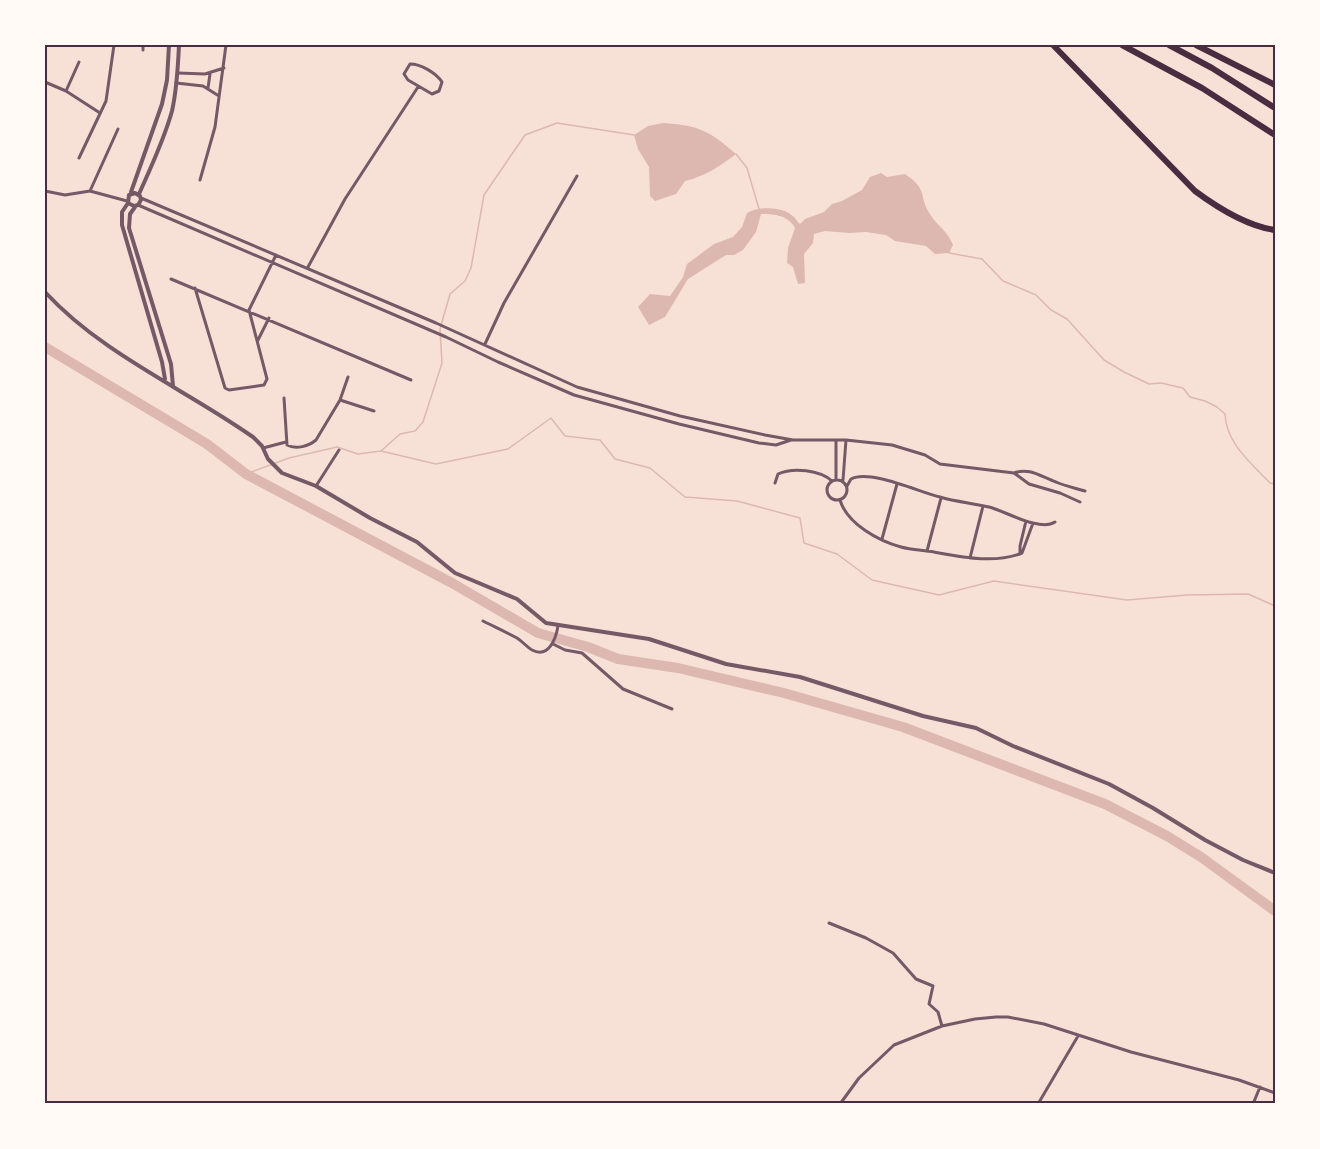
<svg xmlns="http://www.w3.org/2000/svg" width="1320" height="1149" font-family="'Work Sans',sans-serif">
	<rect width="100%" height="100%" fill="#f7e1d7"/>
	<path fill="#dcb8b0" d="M663,123c35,2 47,8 73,31 -16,12 -30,22 -51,27l-9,13 -21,7 -5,-5 -1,-29 -11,-18 -4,-14 14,-9z
		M881,173l6,4 18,-3c24,16 13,22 25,40 7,12 18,17 23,31l-4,8 -14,1 -9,-8 -31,-5 -9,-6 -20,-3 -17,1 -24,-2 -11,3 -1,9 -9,11 1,29 -7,1 -5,-17 -6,-4 1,-15 7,-20c-7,-13 -21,-14 -34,-14l-5,18 -13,18 -9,5h-8l-38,24 -23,38 -16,8 -11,-18 12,-13 20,2 13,-19 4,-13 27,-20 19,-7 9,-10 5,-14c12,-7 36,-7 47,4 2,2 3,5 6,7l5,-5 19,-7 8,-8 10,-3 20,-11 8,-13z"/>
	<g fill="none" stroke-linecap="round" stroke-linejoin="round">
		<path stroke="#dcb8b0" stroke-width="1.5" d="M736,154l11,14 12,41
			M949,253l33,6 21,22 33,14 15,15 16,9 37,41 20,12 25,12 12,-1 22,5 7,9 15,4 12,6 8,7c1,29 26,49 45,69l5,1
			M381,451l55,13 72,-15 43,-31 14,18 35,4 15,19 35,9 35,29 52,4 63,17 4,25 33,11 35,26 67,15 55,-14 133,19 60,-5 61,-1 27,12
			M246,474l43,-16 48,-11 21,7 23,-3 19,-17 15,-3 8,-9 19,-59 -2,-34 10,-35 15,-13 6,-13 13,-73 41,-60 32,-12 77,12"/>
		<path stroke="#dcb8b0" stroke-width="10" d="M45,347l162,97 39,30 206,109 86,50 50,14 30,12 60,9 106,25 119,34 202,77 62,32 34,21 74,54"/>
		<path stroke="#755966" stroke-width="3" d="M143,50v-5
			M410,64c11,0 26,9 32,18l-3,9 -7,3 -24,-14 -4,-6z
			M178,73l27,1 19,-6
			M45,82l21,9 34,22
			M176,83l27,3 16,10
			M208,88l2,-14
			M66,91l13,-29
			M79,158l27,-57 8,-56
			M200,180l15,-53 11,-82
			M45,191l20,4 25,-4 37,10
			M90,191l28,-62
			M141,198l295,125 141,64 103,29 85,19 28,5h53l46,5 33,10 15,9 74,9 15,11 31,9 20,9
			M138,205l308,132 52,25 76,33 105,29 80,19 17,2 15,-5
			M308,267l37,-68 73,-112
			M171,279l240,101
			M195,288l30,100 4,2 35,-5 3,-6 -18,-69 27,-55
			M258,340l11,-22
			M485,344l19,-41 73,-127
			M284,398l3,47c9,5 22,1 29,-5l24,-40 8,-23
			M340,400l34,11
			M836,440v40
			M263,448l23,-6
			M1014,473c16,-6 27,4 42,9 9,4 19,6 29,9
			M827 490a10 10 0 1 1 20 0a10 10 0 1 1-20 0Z
			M843,480l3,-40
			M775,483l3,-9c15,-7 42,-4 54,7
			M316,486l23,-36
			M847,486l4,-7c19,-10 68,13 89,18 16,5 33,6 49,10 16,4 51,25 66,15
			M840,500c7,24 39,41 61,47 11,3 22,3 33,5 28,5 61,12 88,1l11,-30
			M882,539l15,-55
			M927,551l14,-53
			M1020,554v-8l6,-25
			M970,558l13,-52
			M483,621c12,6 23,11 34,17 6,4 10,9 15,12 17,9 24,-12 26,-24
			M553,644l12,6 17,3 41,36 49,20
			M829,923l37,15 27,15 23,26 17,7 -4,18 9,8 4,14
			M840,1104l19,-26 35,-33 48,-19 33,-7 21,-2h12l36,7 87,28 108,28 36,13
			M1038,1104l40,-68
			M1253,1104l7,-17"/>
		<path stroke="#755966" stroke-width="4" d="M131,192l31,-88 5,-24 2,-35
			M139,194c12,-27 25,-54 33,-83 5,-22 6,-44 7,-66
			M128,203l6,3 4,-1 3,-5 -1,-4 -5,-3 -6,2 -1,8 -6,9v13l40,137 3,17
			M135,207l-5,7 -1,14 42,136 2,22
			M45,292c57,62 140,97 208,145l9,9 6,13 14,14 34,13 54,32 47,24 38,31 62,26 29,24 103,16 77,25 74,13 123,39 53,12 37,18 96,38 44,24 52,32 38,20 32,13"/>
		<path stroke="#4a2c40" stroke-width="6" d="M1053,45l142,146c23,17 51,35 80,39
			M1122,45l80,43 73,47
			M1169,45l43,23 63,40
			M1196,45l79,40"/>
	</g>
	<rect width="1320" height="1149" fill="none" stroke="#fffaf5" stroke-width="93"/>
	<rect x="46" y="46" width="1228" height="1056" fill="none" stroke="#4a2c40" stroke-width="2"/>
</svg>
